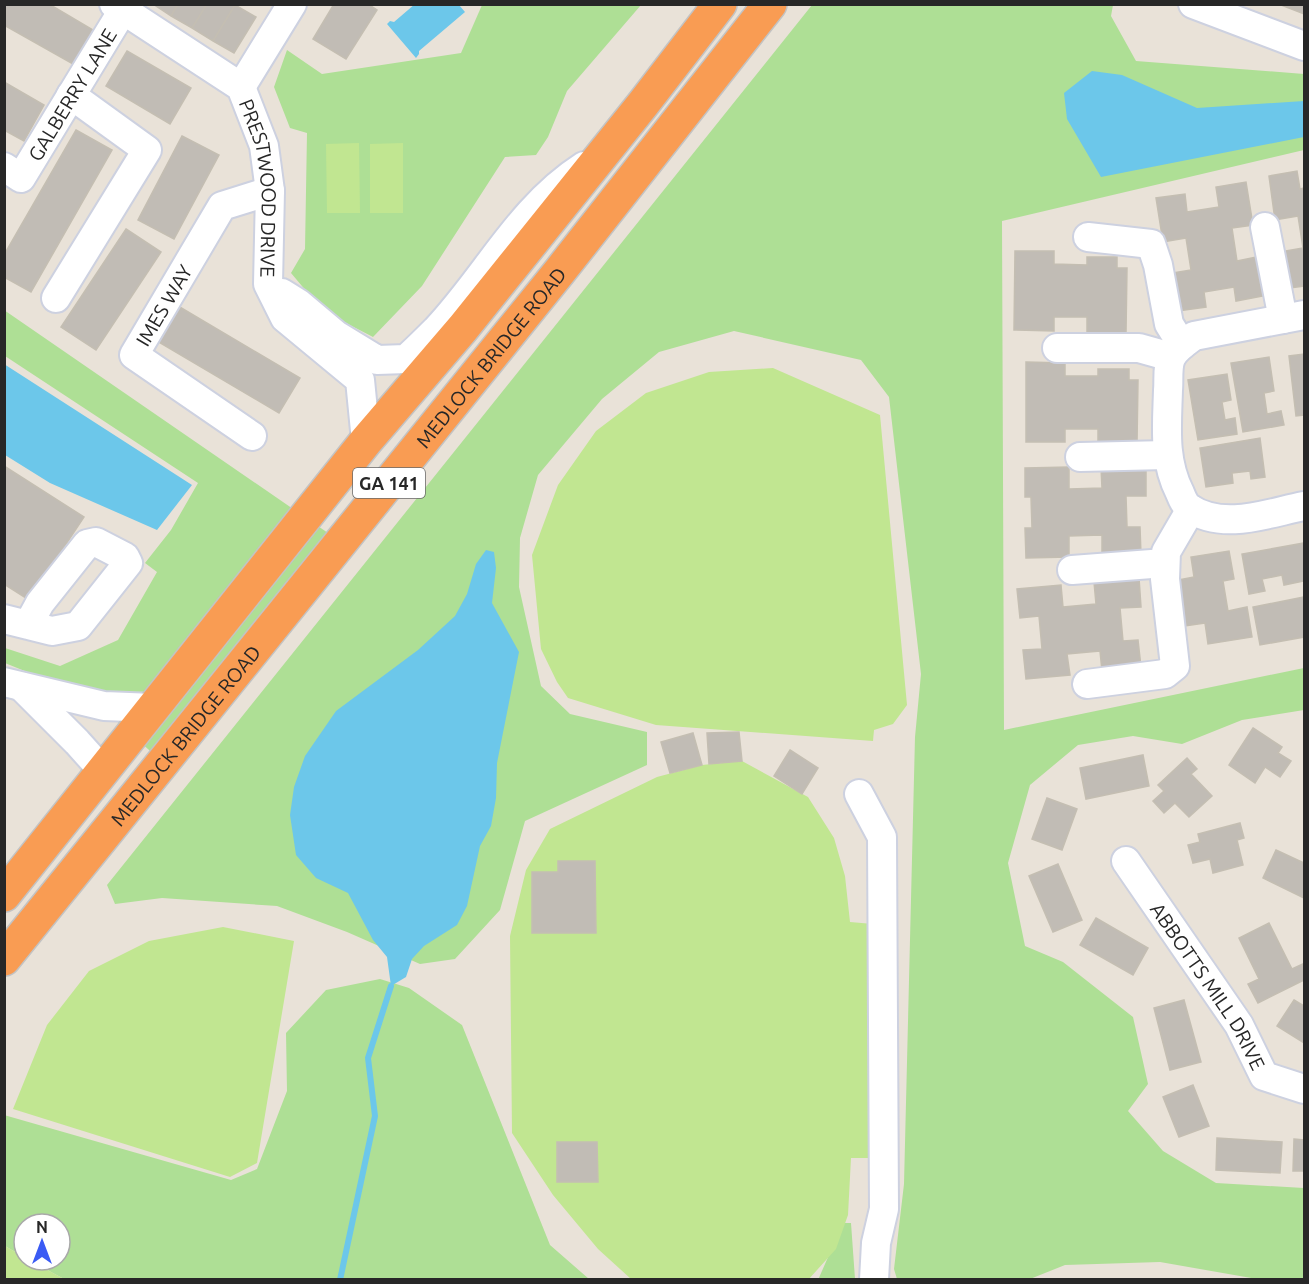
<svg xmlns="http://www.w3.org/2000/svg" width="1309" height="1284" font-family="Ubuntu,sans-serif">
	<rect width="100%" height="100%" fill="#e9e2d8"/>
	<path fill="#aedf95" d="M482,5h159l-74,86 -19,46 -12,18 -31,2 -83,129 -49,51 -50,-26 -32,-38 14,-24 2,-116 -17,-5 -16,-41 13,-37 35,24 139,-21z
		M812,5h301l-2,11 25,45 168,13v76l-302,71 2,509 300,-62v42l-62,10 -60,24 -49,-8 -55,9 -48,40 -22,78 17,83 38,16 70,55 15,67 -20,27 35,40 53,32 88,5v91h-47l-97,-17 -95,3 -35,14h-133l-3,-10 10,-85 11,-447 6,-63 -32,-277 -28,-37 -127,-29 -75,21 -57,47 -64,76 -18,63 -1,49 22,99 29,28 77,18v33l-122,56 -25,89 -45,49 -35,5 -73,-32 -70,-26 -115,-8 -47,6 -8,-19z
		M4,310l324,223 -170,225 -67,-60 -86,-35v-15l55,18 58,-26 39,-68 -12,-9 26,-33 27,-47 -193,-127z
		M380,979l29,9 53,37 88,220 39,34h-525l-35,-19h31v-36h-36v33l-19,-11 -1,-131 227,65 26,-11 30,-78 -1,-58 40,-43z
		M843,1223h8l4,56 -37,1z"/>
	<path fill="#c1e691" d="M359,143l1,70h-33l-1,-69z
		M403,143v70h-33v-69z
		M773,368l107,47 27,290 -14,19 -19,6 -1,11 -217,-16 -88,-27 -11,-16 -16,-33 -9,-94 26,-70 38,-54 50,-38 63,-21z
		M742,761l66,36 26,41 11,38 5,46 23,2 2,234h-24l-3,57 -12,34 -28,31 -177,-1 -33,-30 -45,-54 -41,-62 -2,-197 16,-66 24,-41 107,-52 45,-12z
		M223,927l71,14 -37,222 -27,14 -217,-68 34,-84 42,-54 60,-30z
		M5,1246l19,11v3h5l35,19h-59z"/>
	<path fill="#6cc7ea" d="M415,4l44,1 6,7 -46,39v3l-3,4 -29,-34 3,-3 4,1z
		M1092,71l30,4 75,33 107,-7v36l-203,40 -34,-58 -3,-26z
		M4,364l188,121 -35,45 -107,-47 -45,-28z
		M486,550l8,2 2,16 -4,35 27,49 -22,111 -1,35 -5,28 -11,20 -13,60 -10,19 -33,21 -12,13 -6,18 -15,9 -4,-29 -14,-17 -25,-47 -32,-15 -20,-23 -6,-40 4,-28 11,-31 31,-45 82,-61 37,-34 12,-22 9,-30z"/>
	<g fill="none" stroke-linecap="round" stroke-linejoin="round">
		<path stroke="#6cc7ea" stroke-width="6" d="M340,1280l35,-164 -7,-58 23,-72"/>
	</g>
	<path fill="#c1bcb5" stroke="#c4beb2" stroke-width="1.5" d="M4,4h45l44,26 -20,34 -69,-39z
		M153,4h25l-7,12z
		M178,4h29l-15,24 -21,-12z
		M207,4l28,1 -22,36 -21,-13z
		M334,4h34l9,6 -31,49 -33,-20z
		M1304,4v10l-23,-9 1,-1z
		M235,5l21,12 -22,36 -21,-12z
		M127,51l64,37 -21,36 -64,-38z
		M4,82l40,23 -20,36 -20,-11z
		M76,130l36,20 -81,142 -27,-15v-22z
		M182,136l37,19 -45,84 -36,-19z
		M1297,171l3,18 4,-1v98l-14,2 -5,-37 18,-3 -5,-32 -23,4 -6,-44z
		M1246,182l7,43 -21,3 5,33 20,-4 6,39 -27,5 -2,-14 -30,5 2,15 -28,4 -6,-38 19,-3 -5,-32 -23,4 -7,-44 29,-4 2,18 32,-5 -3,-20z
		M126,229l35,23 -65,98 -35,-23z
		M1015,251h39v13l33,1v-8h30v11h10l-1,65h-39v-16h-33v14l-40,-1z
		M178,306l122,72 -21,35 -122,-72z
		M1304,354v61l-8,1 -7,-60z
		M1269,357l5,34 -10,2 3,21 14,-3 3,14 -41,7 -12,-69z
		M1026,362l39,1v13h33v-7h31v11h9l-1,64h-39v-15h-33v13h-39z
		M1227,374l4,26 -9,2 3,18 10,-2 2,16 -39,6 -10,-60z
		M1260,438l5,39 -14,2 -1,-8 -18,2 1,10 -27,4 -6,-39z
		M4,466l80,51 -55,83 -25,-16z
		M1146,466v30h-20l1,31h13l1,28h-39v-20l-33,1v21l-43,1 -1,-30h7l-1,-31h-6v-29l44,-1v22l33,-1 -1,-21z
		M1304,543v38l-20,4 -2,-10 -20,4 3,12 -16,3 -7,-40z
		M1229,551l5,28 -11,2 5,30 19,-4 5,30 -44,7 -3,-21 -20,3 -7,-46 16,-3 -3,-20z
		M1139,578l2,29 -21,1 3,33 15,-1 3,27 -39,4 -2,-20 -33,3 3,21 -44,4 -3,-29 19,-1 -3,-33 -19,2 -3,-29 44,-4 2,22 33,-3 -2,-22z
		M1304,597v40l-44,8 -7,-38z
		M1253,728l29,19 -4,6 13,8 -11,16 -15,-10 -10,16 -26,-18z
		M739,732l3,29 -33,3 -2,-31z
		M693,733l9,32 -32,8 -9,-31z
		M790,750l28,18 -16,26 -28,-18z
		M1143,755l6,31 -63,13 -6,-31z
		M1187,758l10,11 -6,5 21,22 -23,21 -14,-14 -11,10 -11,-12 11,-10 -6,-6z
		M1047,798l30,11 -15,41 -30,-11z
		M1240,823l4,15 -7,2 6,25 -30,8 -3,-14 -17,4 -5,-18 12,-3 -2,-8z
		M1276,850l28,13v35l-41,-20z
		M558,861h37l1,72h-64v-61h26z
		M1058,864l24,56 -29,12 -24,-56z
		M1096,918l52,30 -15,27 -53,-30z
		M1269,923l23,46 11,-5 1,16 -46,23 -10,-19 11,-5 -20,-41z
		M1184,1000l17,62 -31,8 -16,-62z
		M1294,1000l10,6v37l-27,-17z
		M1193,1085l16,41 -30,11 -16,-40z
		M1217,1138l65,4 -2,31 -64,-3z
		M1294,1139l10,1v31h-11z
		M557,1142h40l1,40h-41z"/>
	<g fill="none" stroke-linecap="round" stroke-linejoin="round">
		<g stroke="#cdd1e0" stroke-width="32">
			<g id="minor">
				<path id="s1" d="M114,4l127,83 23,59 6,45 -2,93 17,34 75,62 6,61"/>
				<path d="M1193,4l111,42"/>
				<path d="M241,87l51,-83"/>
				<path id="s2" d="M4,167l17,11 102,-168"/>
				<path d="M1265,227l18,92"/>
				<path d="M1088,237l63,7 7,21 11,59 13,21"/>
				<path d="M282,293l16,10 38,32 41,25 29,-1c10,-9 20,-19 30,-29 51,-54 84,-123 148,-164"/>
				<path d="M56,298l91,-148 -76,-55"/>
				<path d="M1304,315l-110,21c-8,6 -19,13 -23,22 -4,9 -2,22 -3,32 -1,36 -5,70 12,103 2,5 4,11 9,15 35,23 79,5 115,-2"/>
				<path d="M1057,348h82l32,9"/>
				<path id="s3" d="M252,436l-118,-81 88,-149 48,-15"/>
				<path d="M1080,457l87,-2"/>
				<path d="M1072,570l93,-7"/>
				<path d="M4,619l48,12 26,-5 50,-63 -3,-6 -29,-15 -9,2 -47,59 -12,22"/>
				<path d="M4,682l100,24 50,2"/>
				<path d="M1087,684l78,-10 10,-8 -10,-87 1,-27 25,-43"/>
				<path d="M22,687l55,55 27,30"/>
				<path d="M859,794l23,43 2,372 -8,34 -2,37"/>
				<path id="s4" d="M1126,861l113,164 25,51 40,13"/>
			</g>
		</g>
		<g stroke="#c3c3c3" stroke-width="36">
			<g id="highway">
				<path d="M4,895l362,-454 97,-113 180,-224 77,-100"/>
				<path id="s5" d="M4,959l556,-688 210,-267"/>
			</g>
		</g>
		<use href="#minor" stroke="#fff" stroke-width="28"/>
		<use href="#highway" stroke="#f99c53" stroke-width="33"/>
	</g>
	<g text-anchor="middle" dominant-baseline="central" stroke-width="4.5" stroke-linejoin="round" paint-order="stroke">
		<rect fill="#fff" stroke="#686868" stroke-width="1.5" x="353" y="468" width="72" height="30" rx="4.5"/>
		<g font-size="18" font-weight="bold" fill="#272727">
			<text x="389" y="483">GA 141</text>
		</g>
		<g font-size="20" fill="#272727" stroke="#fff">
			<text stroke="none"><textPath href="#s2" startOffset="118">GALBERRY LANE</textPath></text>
			<text stroke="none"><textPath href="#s1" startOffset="256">PRESTWOOD DRIVE</textPath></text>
			<text stroke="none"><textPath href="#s3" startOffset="201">IMES WAY</textPath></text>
			<text stroke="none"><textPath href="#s5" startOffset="774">MEDLOCK BRIDGE ROAD</textPath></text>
			<text stroke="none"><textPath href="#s5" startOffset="288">MEDLOCK BRIDGE ROAD</textPath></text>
			<text stroke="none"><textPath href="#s4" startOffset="150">ABBOTTS MILL DRIVE</textPath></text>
		</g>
	</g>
	<rect width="1309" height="1284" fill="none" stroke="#272727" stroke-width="12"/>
	<g transform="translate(42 1242)"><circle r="28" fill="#ffffff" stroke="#a9a9a9" stroke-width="1.5"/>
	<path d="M0-4.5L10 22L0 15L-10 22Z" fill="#3a5bf4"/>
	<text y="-9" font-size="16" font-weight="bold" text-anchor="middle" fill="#272727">N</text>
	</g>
</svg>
